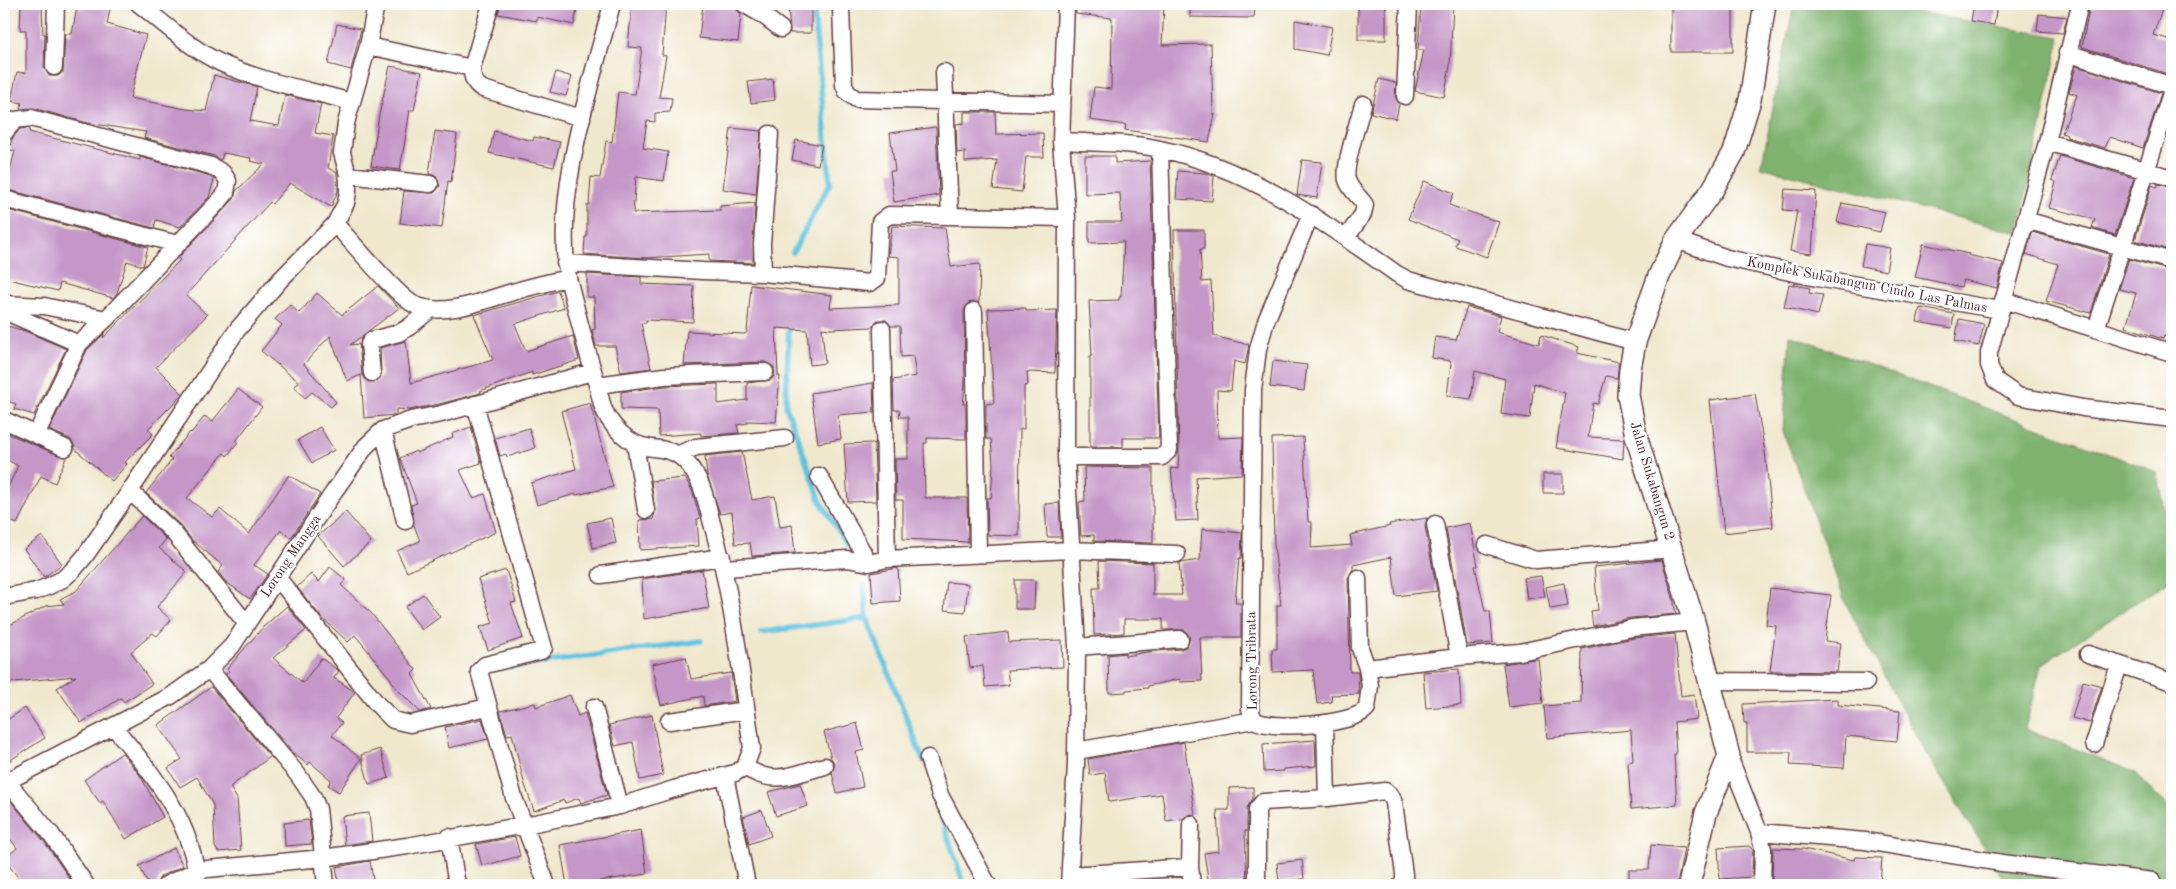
<svg xmlns="http://www.w3.org/2000/svg" width="2176" height="889" font-family="'Old Standard TT',serif">
	<rect width="100%" height="100%" fill="#fff"/>
	<filter id="ink" filterUnits="userSpaceOnUse"><feTurbulence type="fractalNoise" baseFrequency=".02" numOctaves="2"/><feDisplacementMap in="SourceGraphic" scale="10" xChannelSelector="R" yChannelSelector="G"/><feConvolveMatrix kernelMatrix="1 2 1 2 8 2 1 2 1" color-interpolation-filters="sRGB"/></filter>
	<filter id="wash" filterUnits="userSpaceOnUse"><feTurbulence type="fractalNoise" baseFrequency=".0096" numOctaves="4" result="noise"/><feDisplacementMap in="SourceGraphic" scale="20" xChannelSelector="R" yChannelSelector="G"/><feGaussianBlur stdDeviation="1.12" result="paint"/><feColorMatrix in="noise" values="0 0 0 0 0 0 0 0 0 0 0 0 0 0 0 0 0 1.4 0 .05"/><feComposite in="paint" operator="in"/></filter>
	<g filter="url(#wash)">
		<rect width="100%" height="100%" fill="#f0e8cd"/>
		<path fill="#7eb26e" stroke="#64684c" d="M1794,4h74l192,33 -42,196 -257,-66z
			M1790,335l367,137 15,69v38l-131,86 -16,64 109,43 38,39v74h-165l-85,-138 -76,-143 -63,-173z"/>
		<g fill="none" stroke-linecap="round" stroke-linejoin="round">
			<path stroke="#61c3df" stroke-width="5.5" d="M793,252l37,-69 -17,-179
				M789,323l-3,83 35,96 26,42
				M864,587l3,31 56,142
				M762,632l105,-14
				M510,667l191,-26
				M938,807l26,78
				M1147,878h20l7,7
				M1024,885l17,-3"/>
		</g>
		<g id="blocks">
			<path fill="#c597c8" d="M21,4h21l1,30h2l-1,33 5,9h9l5,-4 2,-38h7l5,-27 5,1v-4h29l-4,20 39,11 -16,63 56,11 20,2 8,-36 43,12 -7,34 29,5 6,-31 36,9 -6,29 18,3 -5,32 9,5 1,18 -7,16 -41,-24 -18,21 -2,-2 -84,93 21,20 -51,52 27,27 -35,35 5,5 -28,28 2,2 -15,17 -37,-32 -2,-6 -3,-4 -21,-9 38,-80 17,-16 -1,4 77,-78 -2,-2 56,-59 2,-8 28,-27 -14,-3 1,-3 -28,-5 -2,7 -7,-4 -70,-18 2,-6 -58,-9 -55,-15 -13,1 2,-6 -11,-2 6,-29 9,1v-43h-6z
				M501,4h53l23,5 -3,16 -37,-8v4l-39,-7z
				M632,4h34l-4,51 4,1 -7,41 13,1 -2,14 -15,1v9l-8,-1 -4,27 25,4 -4,29 -28,-4 -3,36 87,-3v-4l35,-3 -2,60 -44,-2v-7l-63,4 -62,-4 1,-17h2v-32h2l2,-28 9,1 6,-37 6,1 6,-50 17,2 7,-46 -14,-1z
				M703,4l32,3 6,7 -3,28 -39,-4z
				M788,4h23v29h-21z
				M1076,4h88l-2,41 49,-1 2,70h2l-6,28 -84,-12 1,-5 -36,-5 4,-33 17,2 1,-71 -36,-4z
				M1190,4h65l-1,14 -64,-1z
				M1386,4v36h-28v-35z
				M1421,4h32l-3,62 -6,31 -29,-6 9,-41h-6z
				M1671,4h62v48h-62z
				M1974,4h23l-3,21 -23,-4z
				M2090,4h74l-11,31 19,5 -1,35 -89,-28z
				M2039,14l28,3 -4,16 -26,-2z
				M1295,20l37,7 -5,28 -32,-6z
				M337,24l24,5 -10,41 -23,-6z
				M390,66l32,6 -8,38h-4l-10,60 -29,-4 8,-51z
				M2076,66l85,27 -18,55 -33,-11 -5,11 -38,-11v-2l-5,-2 15,-38 -8,-3z
				M556,72l16,5 -6,19 -16,-4z
				M773,79l2,21 -24,3 -3,-21z
				M1379,79l17,4 -1,13 4,8 -3,15 -25,-6z
				M964,112h31l1,22 47,-1 1,24h-18l-4,35 -29,-3 4,-29 -32,2v-10l-8,1 -1,-29 8,-1z
				M936,127l3,68 -45,7 -4,-31h5l-5,-38z
				M30,128l-1,4 111,28v-3l67,18 7,5 -5,17 -29,30 -24,-7 -2,8 -149,-39 10,-38 -6,-1 3,-11 8,-10z
				M731,128l30,3 -5,63 -33,-5z
				M435,131l22,3 -6,48 -3,-1 -6,47 -42,-5 4,-32 30,2 6,-7 -4,-10 -7,-2z
				M494,131l39,10 1,-4 26,5 -6,25 -65,-14z
				M796,140l26,5 -4,20 -26,-5z
				M1085,156h30v7l35,-2 9,277h-36v9h-33v-91h2l-3,-55 30,-1v-3h2l3,-55 -35,1v-21h33l-2,-29 -35,1z
				M2060,156l74,22 -19,57 -23,-7 3,-9 -46,-11 7,-26 -4,-2z
				M1302,160l20,2 -5,36 -20,-3z
				M1178,171l27,2 9,3 -2,25 -36,-2z
				M1424,181l30,12 -5,12 50,17 -12,35 -32,-11 3,-7 -50,-20z
				M2158,184l14,4v63l-37,-11 17,-55 5,2z
				M1785,189l31,2 -4,63 -22,-3 7,-40 -14,-1z
				M1842,203l43,9 -5,20 -43,-10z
				M4,209l144,38 -5,19 -16,-5 -10,32 -4,5 -53,-15 -2,8 -54,-13z
				M892,226l53,2 6,39 29,-3 -1,38 -11,1 -4,8 1,72 -2,21h3v35l-39,-1v5h-3l1,55h42l1,44 -65,-3v-39h-7l-1,-41h13v-42h-9l1,-7h-6l-1,-30 23,-4 -3,-20 -12,1 -1,-31h-9l-5,-6h-9l-5,7 -41,2 -9,-1 3,35 -15,2 -3,-35 -31,-2 2,48h2l-4,46 -29,-1 1,2 -11,2 2,8 -38,3v-3l-42,3 -1,-26 -37,-1v-17l44,-6 53,-2v20l29,-4v-17l24,-3 3,-4v-9l-9,-5 -81,3 3,-34 58,3 2,-2 4,-47 81,10 -2,13 69,-3v-48l-11,-1z
				M1174,230h30v19h-4l2,33 9,-1 3,55 35,9 -4,19 -11,-3 -3,30 -14,-1 1,48 25,-1 -1,37 -46,3 2,43 -22,1 -5,-53 7,1 1,-19z
				M2032,232l77,22 -18,59 -45,-12 12,-37 -32,-10z
				M1865,244l25,4 -4,23 -25,-5z
				M1923,244l46,10 -1,1 35,8 -6,25 -34,-8 -2,7 -46,-10z
				M2129,259l43,12v68l-8,-3 -1,3 -37,-12 10,-34 -17,-4z
				M587,274l54,3v7l53,2 -1,36 -47,-2v3h-5l10,45 -30,4 -6,-26h-19l-4,-16 3,-1 -1,-32h-7z
				M1789,284l21,4 -1,5 14,2 -5,20 -34,-8z
				M378,286l21,22 -49,37 9,-1 3,30 6,8 9,-1 4,-4 -1,-29 26,-7 5,42 82,-23 -19,-45 84,-24 6,17 -49,16 11,27 47,-15 6,24 -47,15v-3l-52,19 1,2 -42,11 -29,6 -14,-1v6h-2l-30,3 -3,-43 -14,6 -17,-45 -26,28 32,38 -5,5 -19,-15 -7,6 -11,-12 5,-4 -38,-31 21,-26 -7,-6 15,-14 9,8 18,-20 25,22z
				M1467,307l34,9 -4,16 42,12 2,-9 38,12 -2,6 42,9 -2,16 -11,-2 -8,28 -5,-1 -5,34 36,2 -1,20 -67,-11 9,-55 -31,-10 -4,35 -29,-4 4,-35 -30,-8 -4,28 -24,-3 4,-32 -1,-3 -18,-3 3,-21 21,3z
				M1026,308v3l31,-1 -2,63 -28,-1 1,13 -4,1v43h-4l-1,107 -31,-1 -1,-37h4l2,-34 -2,-25h-5v-35l8,-1 -6,-94z
				M1920,308l34,6 -2,14 -35,-6z
				M1959,319l25,5 -5,22 -24,-5z
				M4,325l21,6 41,18 -32,66 -20,-6 2,-5 -12,-4z
				M1273,361l34,4 -3,26 -34,-4z
				M873,383l1,29 -36,3 3,24 -23,4 -7,-50z
				M238,389l24,18 -26,34 2,1 -11,14 -3,-3 -37,45 25,19 8,-8 29,25 40,-59 31,19 -29,44 -10,-8 -27,35 14,9 -18,25 -24,-17 -8,-10 5,-6 -31,-26 -12,-15 -34,-32 26,-33 -3,-3 21,-25 1,1 14,-17 7,6z
				M1755,394l10,58 8,75 -49,6 -14,-133z
				M590,403l23,84 -37,8v-1l-39,11 -6,-22 45,-14 -15,-58z
				M320,427l14,23 -22,13 -14,-23z
				M471,427l10,36 -21,7 13,28 12,-4 11,38 -89,40 -10,-21 23,-10 -6,-16 -3,-20 6,-2 -17,-45 16,-7 1,2 36,-16 -1,-3z
				M529,428l6,20 -28,9 -1,-3 -6,2 -5,-18z
				M4,432l62,26 -11,25 -14,-7 -24,48 -13,-6v-23l14,-29 -14,-8z
				M1303,437l5,85h4l-1,26 41,-3 -2,-10 40,-9 -1,-2 38,-6 -2,8 12,65 -41,5 -5,-39 -38,8v4l-5,9 2,94h8l1,22 -28,1 1,7 -15,2 -4,-34 -40,2 -1,-23h5v-44h4l-7,-60 -2,-107z
				M874,443l2,58 -28,1 -4,-58z
				M742,452l10,48 23,-4 5,31 12,-2 3,28 -43,3 -2,-13 -15,1 -3,-32 -12,2 -13,-39 -2,-19z
				M1084,467l69,1v75l-59,-2v-6l-13,1 -2,-34 6,-1z
				M1543,474h20v19h-20z
				M685,478l7,12 8,28 -3,1 2,27 -59,4 -1,-30 14,-1 2,-6 -4,-32z
				M1059,503l2,34h-14l-2,-33z
				M346,512l25,30 -27,24 -26,-30z
				M142,516l24,23 -7,9 28,24 -30,35 14,13 -14,16 -4,-3 -22,19 21,32 -28,18 -3,-4 -40,25 -24,-35 19,-12 -72,7v-55l42,-22 18,-2 -4,-5 16,-8z
				M611,518l5,25 -23,5 -6,-25z
				M1470,523l8,43h-3l10,45h5l3,32 -26,2 -21,-117z
				M1202,529l40,4 -1,25h-2l-4,45h6v34h-41l2,44 -22,1v-3l-32,7v2l-22,2v2l-17,1 -1,-38 17,-2v3l22,-4 34,-3 5,-2 4,-8 -2,-5 -4,-4h-21v-11h-39v14l-30,2 -1,-47h7l-1,-27 54,2v32h29l-3,-32 21,-3z
				M42,536l20,28 -18,13 -20,-28z
				M1662,560l11,38 3,16 -45,4 -38,8 -2,-15 7,-1 -4,-43z
				M330,567l16,13 -5,5 30,28 45,57 -4,4 19,35 -11,3 -25,-25 -5,-9 -35,-43 -7,7 -27,-25 -24,-30 14,-13 8,8z
				M898,568l2,33 -27,2 -2,-30z
				M506,570l10,32 -5,1 12,35 -35,12 -8,-23 13,-4 -15,-44z
				M702,570l7,38 -65,11 -2,-40z
				M1541,576l4,20 -18,3 -3,-21z
				M1015,580h20l-1,29h-19z
				M947,582l21,2 -3,28 -21,-2z
				M1564,583l4,23 -18,3 -4,-22z
				M1770,588l61,7 -6,46 16,2 -4,29 -67,-1 6,-45 -10,-1z
				M423,594l17,23 -18,13 -17,-23z
				M287,606l19,24 -33,28 30,25 18,-25 18,13 -5,7 21,14 -19,26 6,5 -10,12 29,24 -22,33 -11,-7 3,-5 -21,-18 -2,3 -16,-13 -66,-78 3,-3 -2,-2 36,-42z
				M1008,632l1,10 53,-2 1,27 -56,3 2,15 -24,2 -2,-21 -13,2 -4,-31z
				M1675,634l6,62 13,-2 3,25 -23,3 2,32 -2,1 3,50 -46,4 -3,-47 5,-1 -2,-31 -84,8 -3,-32 37,-3 1,-54 52,-11z
				M686,657l5,22 40,-6 4,28 -31,5 -1,-10 -42,9 -9,-41z
				M1533,659h5l5,44 -34,4 -6,-43z
				M1459,669l2,36 -35,3 -3,-36z
				M2083,681l19,5 -12,37 -18,-5z
				M211,687l59,70 -40,30 7,12 4,51 -23,2 -3,-5 -2,-42 -16,-28 -17,10 -12,-19 14,-9 -24,-34z
				M570,695l8,21 7,-3 22,82 -26,8 -2,-5 -14,5 -1,-3 -30,11 -10,-29 -12,-48 -5,1 -7,-24 35,-8 1,4z
				M1838,699v6l62,6 -3,30 -51,-5 -2,32 -54,-3 1,-13h-44v-29h-3l-1,-19z
				M25,708l20,30 -41,26v-42z
				M652,715l11,60 -23,5 -7,-38 -18,4 -6,-21z
				M482,719l6,20 -39,9 -4,-21z
				M857,723l7,27 -8,2 7,35 -26,6 -5,-20 3,-9 -4,-6 -7,-26z
				M1315,740l1,26 -32,3v2l-20,1 -1,-28z
				M1184,742l11,73 -4,-1 -9,5 -16,2 -4,-27 -53,8 -4,-29 -15,2 -2,-16z
				M380,749l9,29 -20,6 -8,-29z
				M122,753l18,22 23,42 -37,22 -23,-38 -3,2 -16,-23z
				M800,784l8,22 -32,10 -8,-24z
				M1253,787v11l-6,10v23h-2l2,54h-38l-5,-32 15,-2 -2,-41h12v-22z
				M4,793l39,47 31,45h-50l-20,-26 13,-11 -13,-18z
				M762,810l9,26 -22,8 -6,-27z
				M369,813l3,28 -27,4 -3,-29z
				M309,820l3,24 -27,2 -1,-23z
				M641,830l6,44 -48,7 1,4h-33l-7,-40z
				M515,837l5,19 -38,10 -6,-22z
				M1651,845l33,3 -7,37h-48v-15h20z
				M1749,846l4,4 -1,27 -32,2 -2,-31z
				M174,848l9,18 -22,10 -5,9h-7l-10,-19z
				M1773,848l30,1 51,11 1,-3 27,1 -2,27h-64l-19,-3 -25,-1z
				M1302,860l2,19 -25,3 -2,-19z
				M370,861l4,24h-35l-3,-18z"/>
		</g>
	</g>
	<g filter="url(#ink)">
		<use href="#blocks" fill-opacity="0" stroke="#633d43" stroke-width="1"/>
		<g fill="none" stroke-linecap="round" stroke-linejoin="round">
			<g stroke="#633d43" stroke-width="19">
				<path id="minor" d="M139,4c26,20 53,46 84,60 40,18 86,26 128,38
					M491,4l-19,64c0,10 2,16 11,21l99,29
					M744,4l20,12 17,13
					M1066,4l-5,137 6,77 -1,239 11,190 -1,117 -7,121
					M2080,4l-33,138 -58,211v12l6,15 23,16 65,12 89,11
					M841,9l3,76 3,7 9,7 206,5
					M368,46l104,22
					M2067,53l105,33
					M54,67l2,-63
					M944,72l6,144
					M1405,96l4,-92
					M4,133l11,-13 16,-2 180,48 12,7 5,8 -2,12 -5,6 -115,120 -27,25 -43,91
					M1061,141c33,2 67,1 99,8 90,19 163,73 237,125l11,6 227,62
					M2047,142l125,36
					M348,175l82,9
					M4,199l173,45
					M1311,214l-45,107 -8,28 -5,41 -3,319 4,11c17,11 101,5 113,-12l3,-22 -3,-18 92,-11 61,-5 112,-24 62,-6
					M2025,220l147,41
					M335,224c16,16 63,74 80,81 31,13 71,-6 101,-14 17,-5 34,-9 52,-13
					M1346,238l17,-24 2,-9c-5,-8 -15,-15 -18,-25 -4,-13 12,-60 16,-76
					M1676,240l51,18 90,20 183,32
					M565,263l138,8 60,2 107,10 7,-5 3,-56 9,-7 178,3
					M763,273l-1,-29 8,-110
					M2003,300l169,53
					M4,304l40,2 62,13
					M4,311l75,33
					M974,311l4,243
					M882,329l5,230
					M2096,329l76,-239
					M372,373l-3,-29 3,-4 27,-7 10,-6 22,-18
					M597,385l67,-9 101,-4
					M475,404l69,244 -3,3 -56,14 -6,6 35,127 33,87
					M4,420l61,28
					M383,430l22,91
					M635,444l11,66
					M679,454l17,-7 89,-9
					M1066,457h96l7,-7 -9,-301
					M819,476l50,87
					M130,491l43,41 73,91
					M1435,524l24,133
					M1487,545l49,15 137,-11
					M725,568l122,-9 22,4 18,-4 183,-9 107,4
					M601,575l121,-18
					M277,577l100,127 16,16 17,4 78,-17
					M1358,578l2,70 7,20
					M4,597l32,-6 13,-5 14,-7 11,-10 11,-13 45,-65 107,-161 43,-50 55,-56 11,-21 2,-11v-17l-6,-22 4,-30 22,-77 8,-42
					M1077,647l103,-8
					M2088,654l84,28
					M209,669l89,106 15,22 5,12 8,76
					M1709,681l157,1
					M594,707l26,99
					M669,721l77,-11
					M1325,723l2,75
					M113,726c39,47 80,95 85,159
					M2094,744l25,-79
					M1076,751l178,-31
					M1729,756l30,76 4,17 -1,36
					M928,758l12,37 48,90
					M745,767c30,20 48,7 80,-1
					M725,776l22,109
					M4,778l47,56 35,51
					M4,783l167,-87 38,-27 23,-23 101,-153 33,-47 17,-16 28,-10 30,-6 151,-42
					M1759,832l106,9 137,22 151,18
					M449,837l8,48
					M1190,867l1,-43
					M1070,875l120,-8 2,18
					M166,885l31,-15 126,-12 84,-12 118,-21 95,-19 54,-17 61,-16 10,-6 7,-19c-11,-74 -19,-149 -39,-221 -5,-17 -8,-38 -18,-53 -22,-37 -43,-17 -67,-35 -10,-7 -19,-18 -24,-29 -3,-8 -5,-18 -7,-26 -11,-35 -20,-71 -29,-106 -15,-82 23,-194 44,-274
					M1257,885v-76l6,-7 64,-4 58,-7 7,6 2,6 10,71v8l-3,3"/>
			</g>
			<g stroke="#633d43" stroke-width="24">
				<path id="tertiary" d="M1689,885l17,-72 23,-57 -35,-134 -58,-186 -8,-41 2,-26 5,-27 24,-66 17,-36 37,-51 21,-37 16,-52 15,-96"/>
			</g>
			<use href="#minor" stroke="#fff" stroke-width="16"/>
			<use href="#tertiary" stroke="#fff" stroke-width="21"/>
		</g>
	</g>
	<g text-anchor="middle" dominant-baseline="central" stroke-width="5" stroke-linejoin="round" paint-order="stroke">
		<g font-size="14" fill="#4a1f2b" stroke="#fff">
			<text transform="translate(1867 285) rotate(11)">Komplek Sukabangun Cindo Las Palmas</text>
			<text transform="translate(1652 481) rotate(73)">Jalan Sukabangun 2</text>
			<text transform="translate(291 556) rotate(-56)">Lorong Mangga</text>
			<text transform="translate(1252 661) rotate(-91)">Lorong Tribrata</text>
		</g>
	</g>
	<rect width="2176" height="889" fill="none" stroke="#fff" stroke-width="20"/>
</svg>
